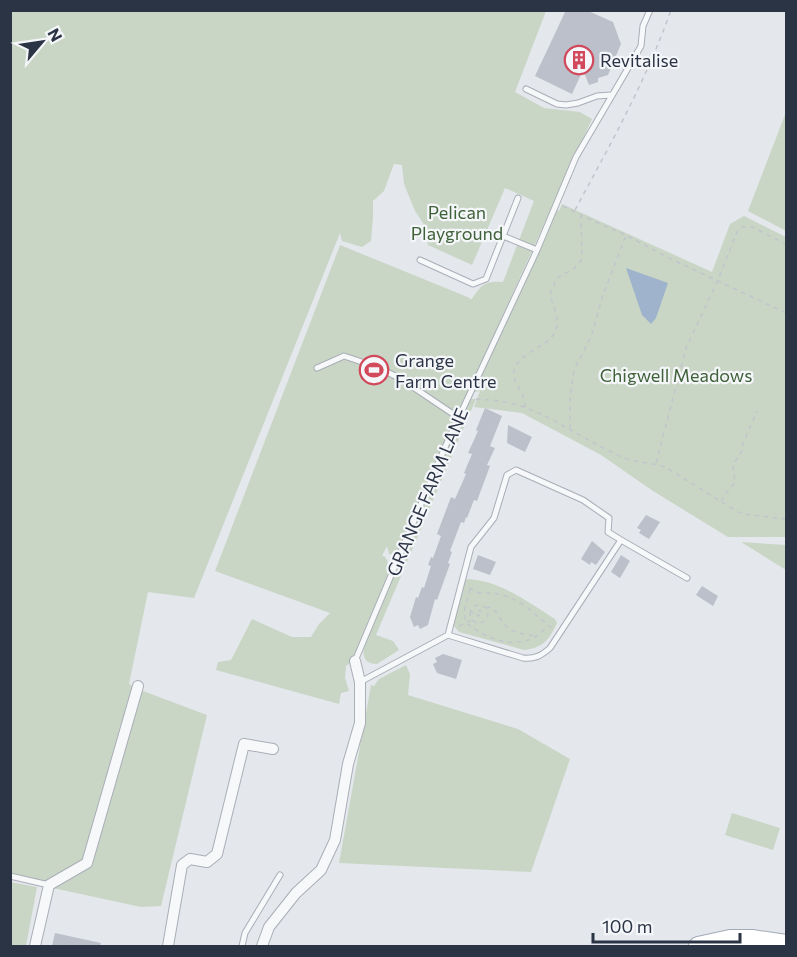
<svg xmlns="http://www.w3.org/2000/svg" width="797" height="957" font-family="Commissioner,sans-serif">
	<rect width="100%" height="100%" fill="#e4e7ec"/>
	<path fill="#c9d6c5" d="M11,11h535l-31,81 29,16 36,4 12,7 -160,352 -35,83h-8l-2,-8 -5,10h2l3,4 3,14 -38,88 -6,4 -1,12 4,13 -8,2 -2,11 -123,-34 2,-8 13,-2 21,-41 40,18h19l8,-13 11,-11 -115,-42 125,-326 130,53 1,2c11,-15 12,-19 32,-18l31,-81 -29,-13 -33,77 -44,-20 -5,-22 -8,-12 -11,-27 -2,-19 -8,-1 -10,27 -11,10v16l-2,24 -9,6 -20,-6 -2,-8 -146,365 -46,-6 -19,92 14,7 64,24 -46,191 -20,1 -130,-28z
		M786,112v119l-38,-20z
		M562,204l150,68 18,-48 14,-8 42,21v300h-58l-75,-46 -52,-36 -79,-42 -48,-6 6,-16 -6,1 83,-182 2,1z
		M469,399h7l-100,236 17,6 6,9 -22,14c-20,0 -13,-20 -9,-31h3l-3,-2z
		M741,542l45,3v25z
		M465,579c33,0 63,23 90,40l2,4c-8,17 -14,25 -33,27l-65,-18 -5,-6v-4z
		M406,665l4,9 -2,21 110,34 52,30 -39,113 -192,-9 32,-178 3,1 5,-7z
		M732,813l48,15 -7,22 -48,-15z
		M10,882l27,5 -11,59h-15z"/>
	<path fill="#9fb4cc" d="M626,268l42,15 -12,35 -5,6 -9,-9z"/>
	<path fill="#bbc0ca" d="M566,10h20l27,12 8,22 -13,31 -10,3v4l-9,3 -6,-15 -11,24 -37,-18z
		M485,408l17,8 -12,30 5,2 -8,17 3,1 -13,35 -3,-1 -7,18 -1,-1 -2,6 -3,-1 -11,29 2,1 -4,11 2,1 -13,36 -2,-1 -7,26 -8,4 -2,-4 -4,2 -4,-10 6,-20 2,1 4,-11 2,1 7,-22 -3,-1 3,-8 2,1 8,-22 -4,-2 14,-37 4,2 11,-25 -2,-1 8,-19 -4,-1 10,-22 -2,-1z
		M508,425l24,12 -7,15 -18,-9z
		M646,515l14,7 -11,17 -10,-6 2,-3 -4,-2z
		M592,541l13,11 -9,13 -5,-3 -1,3 -9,-6z
		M478,555l18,7 -6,13 -17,-6z
		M621,555l9,6 -10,17 -9,-6z
		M702,586l16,10 -5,10 -17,-11z
		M443,654l19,6 -6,19 -19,-6 -4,-9 4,-2 -2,-4z
		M55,933l46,10 -1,3h-48z"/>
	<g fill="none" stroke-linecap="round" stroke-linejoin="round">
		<g stroke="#a9aeb7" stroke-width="7">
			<path id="lane" d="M526,89l31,15 9,1 12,-2 19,-7 14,-1
				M503,236l34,14
				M420,260l53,24 13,-5 32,-81
				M317,368l27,-12 33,11 24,12 58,39
				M621,540l66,38
				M355,661l91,-216 91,-195 39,-93 65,-111 2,-20 7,-16
				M360,682l88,-47 75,23c12,1 18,-2 27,-10l71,-108 -13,-8 1,-14 -26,-18 -67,-30 -9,5 -13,43 -23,29 -23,88
				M10,876l39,9
				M242,946l3,-13 35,-58"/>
		</g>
		<g stroke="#a9aeb7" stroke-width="12">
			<path id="street" d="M35,946l14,-61 38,-22 51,-177
				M168,946l14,-81 8,-6 17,3 10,-8 27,-110 29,5
				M262,946l7,-19 27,-34 25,-23 14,-30 13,-76 12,-41v-41l-5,-21"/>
		</g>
		<g stroke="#a3abb8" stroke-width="20">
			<path id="primary" d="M698,946l32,-7h22l34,5"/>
		</g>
		<path stroke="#c2c5cb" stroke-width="1.5" stroke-dasharray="4.5 4.5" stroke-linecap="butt" d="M563,206l26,13 37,16 41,22 119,56
			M575,210c35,-65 71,-129 96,-200
			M476,399c14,1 28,2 42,6 37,12 69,37 104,52 13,6 31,5 45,11l71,44 6,2 42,5
			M525,407c2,-13 -16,-26 -10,-39 9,-21 44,-22 42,-47 0,-8 -5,-18 -7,-27l7,-16 18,-10 7,-9 -1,-43
			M570,429v-31l4,-28 17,-33 11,-39 24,-63
			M656,463l30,-115 31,-66 20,-50 5,-5h10l34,17
			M721,501l3,-4 1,-3 10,-11 -2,-18 9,-14v-5l15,-35
			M469,588l10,5h15l15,4 15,8 30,25
			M470,589l-6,23 2,11 5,-3
			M470 614a9 9 0 1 1 18 0a9 9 0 1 1-18 0Z
			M486,608l3,-1 7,5 7,11 6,6 9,4 18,3
			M470,612l6,1 4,-3 2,4 -4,2 -2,-3
			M459,626l7,-3c6,4 11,8 17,11 19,11 49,13 63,-7"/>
		<use href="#lane" stroke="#f7f8fa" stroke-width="5"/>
		<use href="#street" stroke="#f7f8fa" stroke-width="10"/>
		<use href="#primary" stroke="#fff" stroke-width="18"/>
	</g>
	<defs>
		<g id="building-ring" transform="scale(1.5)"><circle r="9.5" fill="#f4f6f9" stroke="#d1495b" stroke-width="1.5"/><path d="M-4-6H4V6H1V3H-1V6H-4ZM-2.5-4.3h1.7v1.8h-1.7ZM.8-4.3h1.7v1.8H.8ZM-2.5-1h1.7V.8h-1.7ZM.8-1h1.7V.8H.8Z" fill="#d1495b"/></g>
		<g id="stadium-ring" transform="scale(1.5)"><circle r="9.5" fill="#f4f6f9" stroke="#d1495b" stroke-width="1.5"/><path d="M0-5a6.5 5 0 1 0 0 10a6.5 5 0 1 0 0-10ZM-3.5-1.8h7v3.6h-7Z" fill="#d1495b"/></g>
	</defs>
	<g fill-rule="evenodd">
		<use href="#building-ring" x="579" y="60"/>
		<use href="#stadium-ring" x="374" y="370"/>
	</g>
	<g text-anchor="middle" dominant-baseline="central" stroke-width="4.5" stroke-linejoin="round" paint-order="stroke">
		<g font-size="18" fill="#2b3445" stroke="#f4f6f9" text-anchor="start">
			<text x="600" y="60">Revitalise</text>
			<text x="395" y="360">Grange<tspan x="395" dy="21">Farm Centre</tspan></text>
		</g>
		<g font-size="18" fill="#3f6138" stroke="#f4f6f9">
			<text x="457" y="212">Pelican<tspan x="457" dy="21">Playground</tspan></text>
			<text x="676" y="375">Chigwell Meadows</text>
		</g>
		<g font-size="18" fill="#2b3445" stroke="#f4f6f9">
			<text transform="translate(427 492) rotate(-67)">GRANGE FARM LANE</text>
		</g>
	</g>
	<rect width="797" height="957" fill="none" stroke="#2b3445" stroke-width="24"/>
	<g transform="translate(42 42) rotate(61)" stroke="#f4f6f9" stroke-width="4.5" paint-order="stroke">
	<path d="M0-4.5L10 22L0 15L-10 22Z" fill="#2b3445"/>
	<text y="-9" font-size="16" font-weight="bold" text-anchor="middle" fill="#2b3445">N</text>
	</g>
	<path d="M593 933v9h147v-9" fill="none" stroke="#2b3445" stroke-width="3"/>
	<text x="602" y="933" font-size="18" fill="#2b3445" stroke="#f4f6f9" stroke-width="4.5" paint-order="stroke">100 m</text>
</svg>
